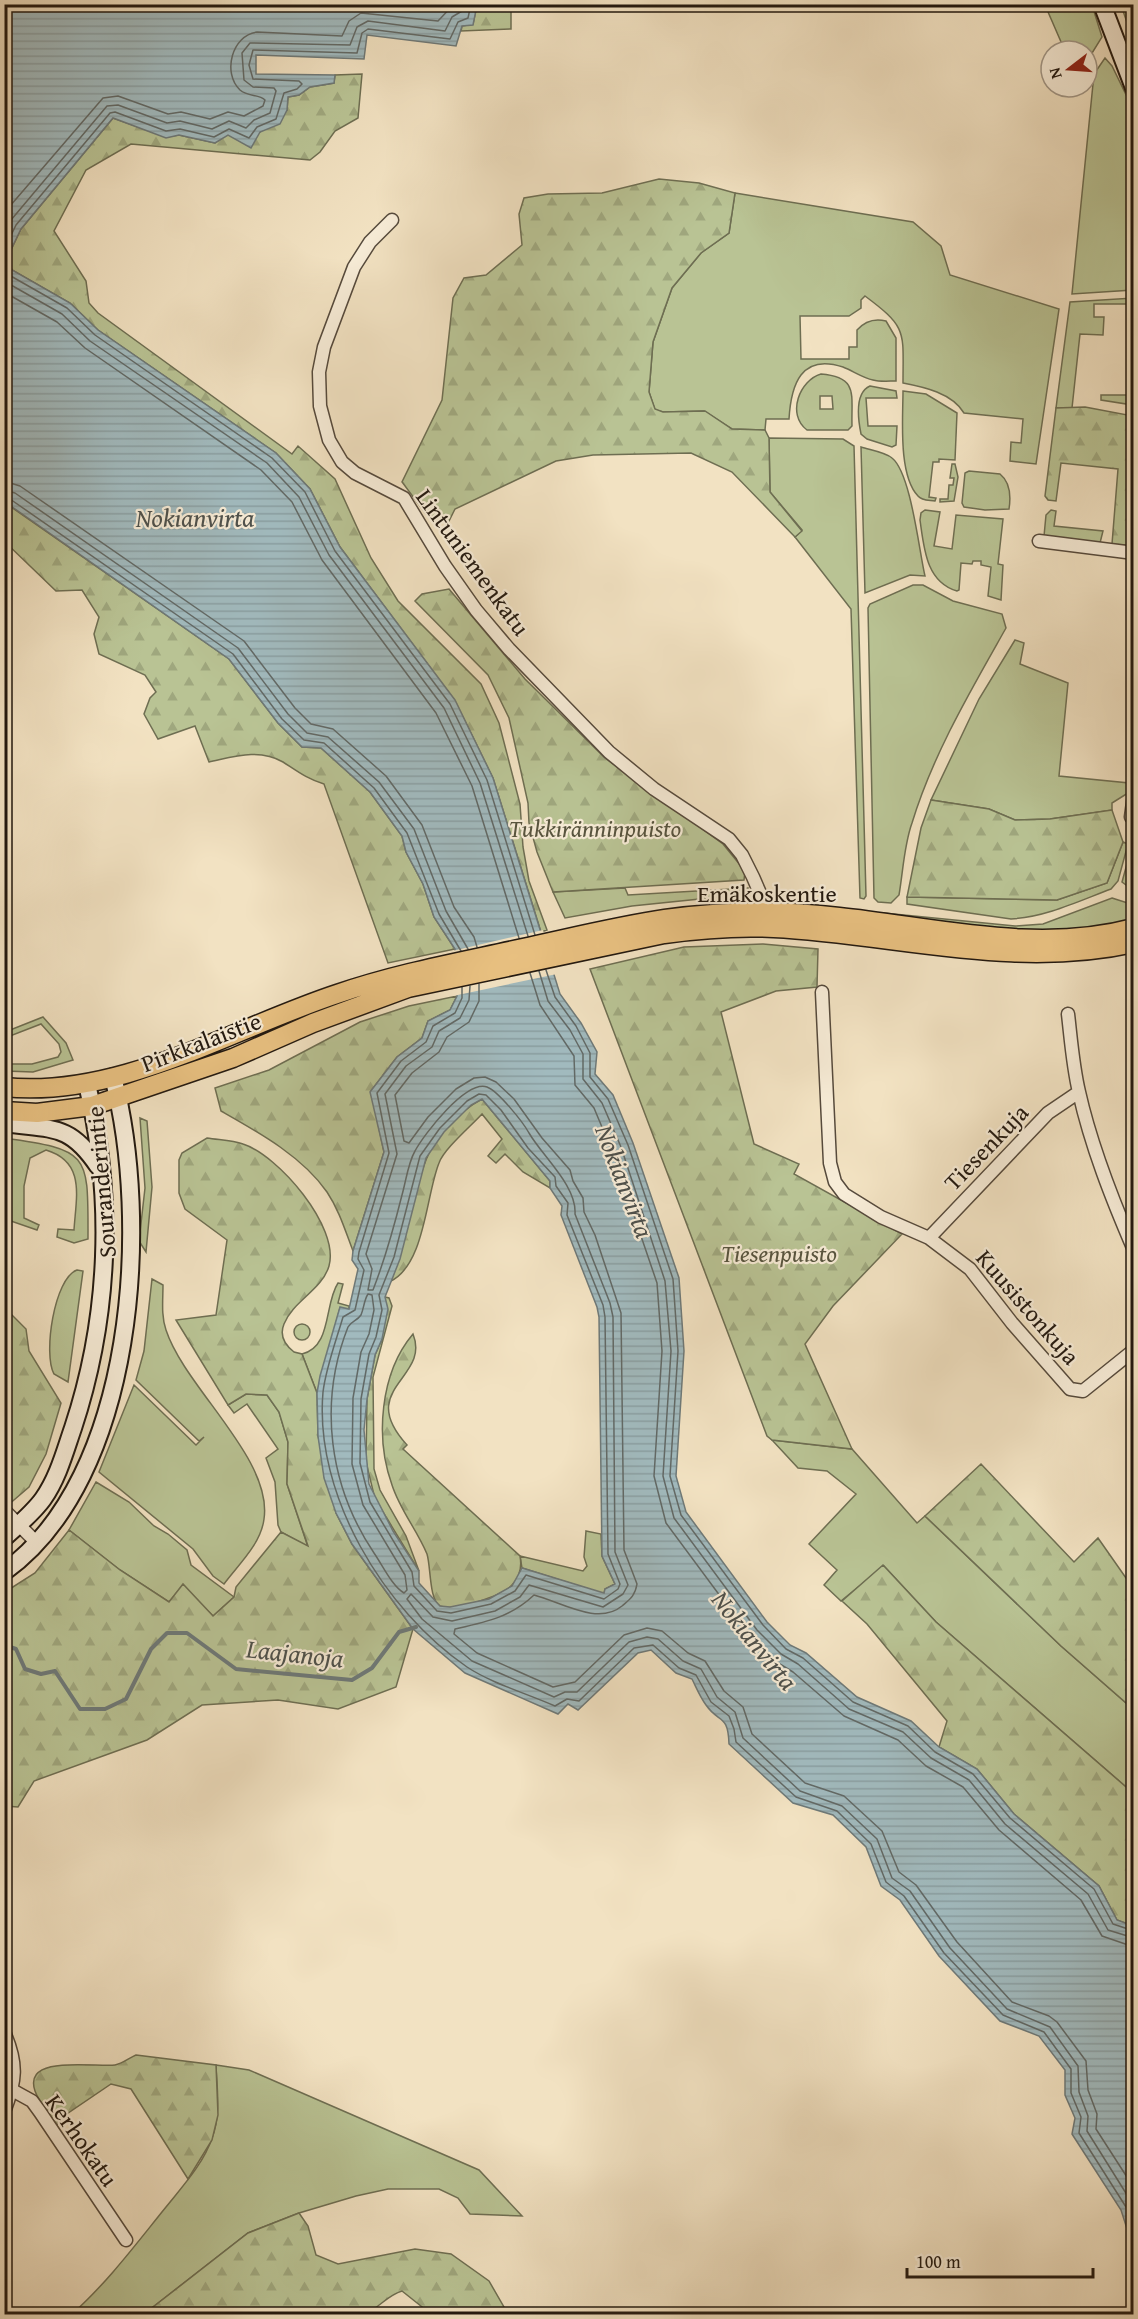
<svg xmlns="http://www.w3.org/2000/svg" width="1138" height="2319" font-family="'Gentium Book Plus',serif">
	<defs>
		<pattern id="forest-firs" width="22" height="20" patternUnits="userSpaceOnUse" patternTransform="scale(1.5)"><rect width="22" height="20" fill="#b9c394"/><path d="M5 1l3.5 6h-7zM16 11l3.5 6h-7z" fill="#9fa77e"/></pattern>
		<pattern id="water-rules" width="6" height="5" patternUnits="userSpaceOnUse" patternTransform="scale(1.5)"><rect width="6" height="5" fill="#a1babe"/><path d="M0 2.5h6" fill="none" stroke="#8a9fa2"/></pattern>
	</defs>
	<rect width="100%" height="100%" fill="#f2e2c2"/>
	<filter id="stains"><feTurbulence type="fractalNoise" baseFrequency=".00333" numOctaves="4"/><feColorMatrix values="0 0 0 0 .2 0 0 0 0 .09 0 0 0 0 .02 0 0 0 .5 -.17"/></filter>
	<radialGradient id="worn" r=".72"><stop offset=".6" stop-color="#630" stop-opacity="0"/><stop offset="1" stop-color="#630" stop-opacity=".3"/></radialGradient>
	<path fill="#b9c394" stroke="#6e6e52" stroke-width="1.5" fill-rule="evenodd" d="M1045,5h47l10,32 -13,21 -2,-1v-6h-22z
		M1121,5h12v35l-1,-3z
		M1105,58l7,8 21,43v181l-61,4 22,-220z
		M735,193l178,29 28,24 9,29 109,34 -23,155 -26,-3 1,-19 10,1 2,-24 -59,-6c-12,-20 -40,-26 -61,-30 0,-52 5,-55 -38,-87l-4,4v8l-12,8h-49l1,43h48v-12h8v-17c8,-9 17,-12 29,-9l10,17v43c-7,0 -16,1 -23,-1 -10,-2 -20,-9 -30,-13 -42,-14 -52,18 -54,52h-23l-1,11 -33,-1 -28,-18 -41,1 -8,-2 -6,-18 4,-50 19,-54 29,-35 28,-20z
		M1133,298l-3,6h-36v13h10l-1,18 -23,-1 -8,74h-16l14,-106z
		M821,374c38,3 30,21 31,52l-4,4h-41c-21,-16 -7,-50 14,-56zM820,396h12l1,13h-13z
		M1131,381l2,2v22l-32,-5v-5h30z
		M870,386l26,5 1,7h-31l2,28h29l-1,19 -4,2 -25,-8 -6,-5c-3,-15 -7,-41 9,-48z
		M903,391l23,3 31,19 -2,47 -16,-1v3h-6l-4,35 7,1 -1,3c-6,-1 -13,0 -17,-5 -20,-21 -15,-78 -15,-105z
		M769,438l74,1 11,7 12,450 -2,3 -4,-1 -9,-289 -56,-72 7,-7 -32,-38z
		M861,447c9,3 24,5 31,11 19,15 27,93 33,118l-15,-1 -45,18z
		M952,464h3l3,13 -4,24 -14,1v-3h8l1,-14h4l1,-7h-4z
		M969,471l31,3c10,8 11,22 9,35l-24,1 -21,-3 -2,-4 3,-30z
		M925,510l15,2 -6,34 18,3 4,-34 47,4 -5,45 5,1 -2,35 -13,-4 3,-29 -10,-2v-4h-8l-1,3 -11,-1 -2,27 -2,1c-31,-9 -33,-43 -37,-71l1,-7z
		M1051,510l5,1 -2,15 49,5 -3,12 -56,-7 2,-21z
		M913,585h10l30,16 49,13 4,14c-35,62 -73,126 -94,195 -8,22 -9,49 -13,72l-8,8 -13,-1 -4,-4 -6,-290 2,-4z
		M1015,640l9,3 -4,21 48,19 -9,93 70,7 -1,10 -16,10v7l-62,9 -35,1 -26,-11 -58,-9 48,-101z
		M1123,842l5,2 -10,37 -7,8c-32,12 -65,28 -100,30l-104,-15v-7l150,3 50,-17z
		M1133,842v40l-7,3 -4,-3z
		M625,888l3,7 120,-7v6l-116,12 -67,12 -12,-26z
		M1112,898l22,7 -1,14 -7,5 -95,9 -155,-15 8,-5 131,13 28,-2z
		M43,1017l23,26 7,17 -40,12 -28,-1v-7h27l26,-7 3,-5 -2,-8 -18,-20 -36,14v-6z
		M140,1118l7,3 5,66 -6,65 -7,-11 6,-53z
		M4,1138c87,12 84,16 84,101l-14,4 -17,-6 1,-8 16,1c2,-33 12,-68 -28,-80l-16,8 -6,28v32l15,7 -2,5 -32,-11z
		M77,1270l6,1 -15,111 -14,-8c-11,-19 0,-96 23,-104z
		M152,1279l11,6c0,15 -2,31 3,45 19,58 107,129 98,189 -3,25 -26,46 -40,65l-11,-8 -20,-27 -94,-77 35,-87 62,60 8,-8 -5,4 -63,-61 8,-29z
		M338,1283l5,1 -5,19 11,3v4l-9,-2 -23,85 -15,-39c30,-7 22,-50 36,-71z
		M294 1332a8 8 0 1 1 16 0a8 8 0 1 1-16 0Z
		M246,1394l21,1 12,17 9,30 -1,42 21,63 -27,-15 -3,-7 -3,-43 -9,-24 12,-9 -31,-45 -13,9 -6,-8z
		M772,1440l80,9 65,74 8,-7 136,130 72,63v84l-197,-171 -52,-56 -43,35 -17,-16 13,-15 -28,-26 47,-50 -29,-23 -29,-3z
		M96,1482l33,20 25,24 14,8 19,16 4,15 43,32 -21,19 -30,-31 -14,17 -49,-32 -51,-40z
		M586,1531l15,3 1,22 13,28 -10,5 -1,5 -82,-26 -2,-12 63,15 4,-5 -3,-9z
		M216,2065l33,5 230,100 43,46 -52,-2 -12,-16 -19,-9h-51l-32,7 -57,17 -51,20 -104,81h-72c35,-31 64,-70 94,-107 16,-20 38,-44 46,-69 9,-23 5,-49 4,-73z"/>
	<path fill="url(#forest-firs)" stroke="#6e6e52" stroke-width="1.5" d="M477,5h34v24l-50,2 1,-5 11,-2z
		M362,74l-4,44 -23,13 -15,21 -10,8 -179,-16 -45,26 -32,61 32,50 3,22 9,10 194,141 6,-8 37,33 36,79 27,43 83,83 18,39 21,81 3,43 6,34 18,49 -6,2 -48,-154 -38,-77 -115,-154 -30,-58 -34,-36 -178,-123 -28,-27 -58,-33 -5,-12 14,-29 92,-111 53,19 13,-2 36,8 13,-9 32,-2 27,-22 1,-13 11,-2 11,-8 24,-4 1,-8z
		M659,179l40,4 36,10 -6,40 -28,20 -29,35 -19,54 -4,50 6,17 8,3 42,-1 27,18 33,1 4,8 1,54 32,39 -7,6 -63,-65 -41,-19 -98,2 -37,6 -101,48 -7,14 -22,-9 -24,-32 40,-82 11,-102 11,-20 22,-3 36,-30 -3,-31 5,-16 24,-4 54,-1z
		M1085,407l48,9v130l-21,-2 6,-75 -57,-6 -5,38 -8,-1 -3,-4 11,-88z
		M4,502l225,157 49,64 24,24 19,1 49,44 32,44 4,16 17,32 11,33 21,32 -67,14 -64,-179c-17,-5 -27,-13 -41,-22 -24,-14 -50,-5 -74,0l-14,-36 -37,13 -14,-25 6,-16 6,-6 -11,-17 -46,-21 -5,-20 5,-17 -17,-27 -26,1 -51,-49z
		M449,589l76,90 80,79 118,86 22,27 -1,9 -191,12 -16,-40 -8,-29 -1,-20 -19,-85 -21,-43 -73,-74 7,-7z
		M931,800l58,9 26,11 35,-1 62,-9 11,32 -16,41 -50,17 -150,-3 14,-69z
		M763,944l55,5 -1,38 -41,4 -55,21 33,132 45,20 -5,10 108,60 -69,72 -28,38 47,105 -80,-9 -5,-4 -177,-467 94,-22z
		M457,996l-7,14 -22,11 -6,17 -25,19 -26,34 13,61 -31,99c-8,-21 -14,-41 -26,-59 -25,-36 -69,-60 -106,-81l-6,-23 54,-18 91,-48 49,-16z
		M482,1099l68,82v7l-27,-16 -18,-18 -9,9 -8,-7 14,-17 -20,-25c-12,13 -38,35 -43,49 -13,32 -14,101 -48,118 15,-39 20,-82 35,-121 8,-23 35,-50 56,-61z
		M207,1138c12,2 25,2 36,6 35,11 97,83 86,122 -7,24 -36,35 -45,58 -5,12 1,21 10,28l8,2 15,39 1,43 18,77 16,31 61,85 -17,58 -58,22 -60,-9 -76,5 -55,35 -113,41 -16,26 -13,-1v-214l30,-19 34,-43 51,40 49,32 14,-18 30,32 21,-19 2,-10 45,-55 27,14 -21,-62 1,-42 -9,-30 -12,-17 -21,-1 -18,11 -52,-85 40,-5 11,-75 -42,-31 -6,-16v-33l3,-7z
		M385,1297l4,1 3,8 -19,71 1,92 6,21 26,46 13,35 -44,-72 -9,-37 1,-63 8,-44 7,-16z
		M4,1307l22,22 3,22 32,52 -15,51 -17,33 -22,19z
		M413,1334c18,45 -58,54 -6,111l-4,4 117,107c2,11 0,21 -8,29 -9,11 -60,27 -72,21 -11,-6 -9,-39 -13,-52 -10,-24 -27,-44 -35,-69 -17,-47 -12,-112 21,-151z
		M981,1464l93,98 24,-24 35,50 -2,18 3,3 -1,100 -72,-63 -136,-130z
		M883,1565l53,57 197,171v133l-16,-6 -18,-34 -85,-72 -37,-45 -38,-22 8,-26 -80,-97 -25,-23z
		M136,2055l80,10 2,50 -6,25 -24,39 -57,-90 -20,-5 -53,36 -1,6c-7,-11 -18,-23 -22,-35 -13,-38 64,-23 80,-26 7,-1 14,-7 21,-10z
		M299,2213l9,13 8,29 22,9 77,-15 36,5 38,27 19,33h-77l-29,-23c-17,5 -24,20 -41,23h-217l104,-81z"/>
	<path fill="url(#water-rules)" stroke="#6e7978" stroke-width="1.5" fill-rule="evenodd" d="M4,5h473l-4,20 -11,1 -6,20 -89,-11 -3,24 -108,-4v19l79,1 -1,8 -24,4 -11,8 -11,2 -1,13 -7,14 -20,8 -9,16 -23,-13 -13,8 -36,-8 -13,3 -53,-20 -92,111 -14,29 5,12 58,33 28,27 178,123 34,36 30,58 115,153 38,78 67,216 21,29 16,29 -2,22 18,21 20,48 46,135 5,73 -8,125 10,36 81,110 23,23 16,8 51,44 54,24 28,26 38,22 37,45 85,72 18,34 16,6v313l-5,-7 -7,-22 -49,-76 3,-16 -10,-23v-25l-26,-34 -39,-15 -61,-65 -39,-56 -19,-14 -15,-39 -33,-32 -40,-12 -64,-59c-1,-31 -10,-20 -23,-39 -6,-8 -10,-18 -14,-26l-16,-6 -25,-23 -13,3 -60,57 -10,-6 -10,10 -93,-41 -52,-44 -61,-85 -16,-31 -12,-35 -6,-42 -1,-43 3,-17 20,-69 9,2 9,-40 -6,-9 1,-9 31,-99 -14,-60 27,-35 25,-19 6,-17 22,-11 7,-14 -2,-47 -21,-32 -11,-33 -17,-32 -4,-16 -32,-44 -49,-44 -19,-1 -24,-24 -49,-64 -224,-157zM482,1099l68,82v7l12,18 -1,9 36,92 2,10 3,239 13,28 -10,5 -1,4 -82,-25 -10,18 -23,13 -39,8 -10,-1 -21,-23v-12l-26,-40 -24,-47 -5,-54 3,-31 8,-44 7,-16 6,-30 -3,-12 15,-38 26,-101 18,-26 27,-27z"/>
	<path fill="#f2e2c2" d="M543,930l14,44 -104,22 -1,-45z"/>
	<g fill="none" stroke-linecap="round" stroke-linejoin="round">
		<path stroke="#626966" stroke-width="1.5" d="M4,213l99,-115 15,-2 50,18 13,-2 29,7 18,-7 16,4 19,-10 2,-6c-6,-6 -17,-3 -25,-10 -18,-17 -8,-55 17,-58l85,4 7,-15 12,-8 77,8 16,-17
			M4,232l7,-12 96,-114 11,-1 49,18 13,-2 32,8 17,-8 17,7 8,-8 16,-7 6,-22 -2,-3 -21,-1 -9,-7 -2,-27 8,-10 100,2 7,-18 11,-6 77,10 7,-14 10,-6 2,-7
			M4,250l12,-25 94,-112 5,-1 51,19 14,-2 34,8 15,-8 20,9 8,-11 19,-8 8,-26 13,-4 5,-5 -3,-3 -46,-2 -4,-14 4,-15 104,3 5,-20 6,-4 82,10 8,-17 10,-4 3,-14
			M4,268l5,7 58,33 28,27 177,123 33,34 30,59 115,153 37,76 48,155
			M4,281l58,33 28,27 177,122 32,34 30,58 115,153 36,75 48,153
			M4,292l53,30 28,26 176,122 31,32 30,58 114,153 36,73 47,152
			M4,481l16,5 224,155 51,67 16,16 22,5 53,47 36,49 32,82 20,30 3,10
			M4,490l11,3 223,155 50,66 19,19 21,4 51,45 35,47 32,82 22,38
			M4,498l6,1 223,155 49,65 22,21 20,3 50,45 33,45 32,81 22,37
			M546,970l9,27 21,29 14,27v24l18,22 20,46 45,134 5,72 -8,125 11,39 82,110 23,24 17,9 50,44 55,24 27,26 38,22 37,44 84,71 19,35 21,7
			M539,971l9,30 22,29 13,24v25l19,24 19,44 44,134 6,70 -8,125 11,42 83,112 24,24 17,10 51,45 54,23 28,26 38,22 36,44 83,70 20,36 26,8
			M530,973l10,32 34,51 1,29 19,23 18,43 45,132 5,68 -8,125 12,47 83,112 26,26 18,11 51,44 54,24 28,26 37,21 36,43 82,70 21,36 32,11
			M479,984v17l-10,21 -22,15 -8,15 -27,21 -17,22 9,46 5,2 19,-26 28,-28 18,-11 11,-1 11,5 18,17 28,39 28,32 3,11 10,17 1,14 11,23 26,78 3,237 13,34c-2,12 -7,15 -15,22 -24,20 -61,-4 -88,-11 -23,22 -48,27 -79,34l-1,5 23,19 76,34 22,-5 49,-47 23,-7 15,3 26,22 17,8 19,30 19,16 9,27 53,49 39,13 38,35 17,41 17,13 41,57 55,60 37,14 8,6 29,39 2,29 9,24 -1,15 38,59
			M470,986l-1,14 -9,18 -21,13 -7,16 -26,19 -21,28 12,60 -31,100 6,15 -4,21h5c12,-31 21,-63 29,-95 4,-14 6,-32 13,-44 9,-17 51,-71 72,-64 11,4 36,35 42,46 14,24 48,53 46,81l35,89 3,14 2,235 13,33 -5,9 -20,13 -74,-22 -9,12 -25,14 -43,10 -19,-4 -22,-23 -4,5 15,20 50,42 82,36 11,-5h12l52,-50 18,-5 11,2 25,22 18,8 16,28 18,15 8,26 57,53 42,15 35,33 15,39 18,13 40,57 57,61 43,18 28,39 1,26 9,24 -1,15 47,75
			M462,987v11l-7,15 -22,13 -7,16 -25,19 -24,32 12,60 -30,99 -1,7 6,11 -9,40 -12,7c-7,24 -17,50 -20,75 -9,103 61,218 144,275 24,16 61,27 88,39l12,-7 12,2 55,-53 19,-3 26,23 17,7 15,27 18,14 5,13 2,13 60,55 41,14 34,33 15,38 18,14 40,57 59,62 41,17 27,37v24l10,24 -2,16 47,74 8,22
			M479,1094l7,1 15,15 27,38 27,29 1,9 12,17 -1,12 36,90 2,12 3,237 12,30 -2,5 -14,10 -78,-24 -11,16 -24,13 -40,9 -14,-2 -23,-25 -2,-14 -42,-70 -10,-39 1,-64 8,-45 7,-17 6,-27 -3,-15 15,-38 26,-101 20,-28 27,-27z
			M368,1294l4,1 2,15 -5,24 -8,18 -8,46 -1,66 11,41 42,70 2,15 -3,3c-12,-7 -21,-27 -30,-40 -45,-67 -56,-150 -26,-226 3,-6 9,-6 13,-12 3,-7 3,-15 7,-21z"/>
		<path stroke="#6e7978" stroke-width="4" d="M4,1645l12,4 9,20 16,5 14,-3 25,38h25l21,-10 25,-50 16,-16h20l49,36 116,11 20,-12 27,-36 17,-5"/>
		<g stroke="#564a3c" stroke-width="15">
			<path id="street" d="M392,220l-22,22 -16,25 -30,80 -5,25 1,34 9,34 13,22 13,11 49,25 41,68 31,44 33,39 100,103 45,37 75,50 13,16 11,22 10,23 1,12
				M1039,541l95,12
				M1131,817l3,-22
				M822,992l8,171 5,19 9,12 37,23 48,21 41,31 42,54 58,66 13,2 51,-41
				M1068,1014c3,26 5,53 11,78 12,54 33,107 55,158
				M929,1238l119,-125 31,-21
				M4,1510l33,33
				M4,2032c14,32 12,49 0,80
				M12,2090l20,11 8,11 86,128"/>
		</g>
		<g stroke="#22180f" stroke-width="20">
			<path id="secondary" d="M1102,4l32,84
				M4,1123c48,7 65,0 94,43
				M4,1538c13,-12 29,-25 39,-39 15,-21 22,-48 30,-71 37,-112 41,-230 14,-344
				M4,1572c132,-94 147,-351 109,-495"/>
		</g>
		<g stroke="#22180f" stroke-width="21">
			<path id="primary" d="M4,1087c115,12 227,-58 333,-93 61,-21 123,-32 186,-46 47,-10 95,-22 142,-29 58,-8 116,-9 174,-2 96,10 198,37 295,11
				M4,1111l33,2 55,-7 141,-48 80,-35 95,-35 256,-54c36,-5 73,-8 110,-6 120,6 239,42 360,15"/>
		</g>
		<use href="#street" stroke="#f7ecd7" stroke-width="12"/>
		<use href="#secondary" stroke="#f7ecd7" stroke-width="16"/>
		<use href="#primary" stroke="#e9c181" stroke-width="18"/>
	</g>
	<g text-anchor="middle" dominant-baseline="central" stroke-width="4.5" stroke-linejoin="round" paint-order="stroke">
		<g font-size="24" fill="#22180f" stroke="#f7ecd7">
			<text transform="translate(473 562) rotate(54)">Lintuniemenkatu</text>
			<text x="767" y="893">Emäkoskentie</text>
			<text transform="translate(201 1042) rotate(-21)">Pirkkalaistie</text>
			<text transform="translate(986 1147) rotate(-46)">Tiesenkuja</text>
			<text transform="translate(101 1182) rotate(-95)">Souranderintie</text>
			<text transform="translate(1028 1307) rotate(49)">Kuusistonkuja</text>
			<text transform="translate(82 2140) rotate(55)">Kerhokatu</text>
		</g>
		<g font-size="24" font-style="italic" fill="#57543e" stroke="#f7ecd7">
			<text x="595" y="828">Tukkiränninpuisto</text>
			<text x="779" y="1253">Tiesenpuisto</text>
		</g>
		<g font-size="26" font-style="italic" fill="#4e514c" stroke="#f7ecd7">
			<text x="195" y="517">Nokianvirta</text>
			<text transform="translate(625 1181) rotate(69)">Nokianvirta</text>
			<text transform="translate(755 1640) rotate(51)">Nokianvirta</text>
			<text transform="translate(295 1653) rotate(6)">Laajanoja</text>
		</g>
	</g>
	<rect width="1138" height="2319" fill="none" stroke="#f2e2c2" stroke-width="24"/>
	<rect x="6" y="6" width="1126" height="2307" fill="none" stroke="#22180f" stroke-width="3"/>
	<rect x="12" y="12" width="1114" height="2295" fill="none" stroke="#22180f" stroke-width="1.5"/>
	<g transform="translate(1069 69) rotate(253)"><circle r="28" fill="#f7ecd7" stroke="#a29787" stroke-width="1.5"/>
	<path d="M0-4.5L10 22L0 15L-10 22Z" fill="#8f2418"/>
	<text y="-9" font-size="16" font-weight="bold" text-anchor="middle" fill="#22180f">N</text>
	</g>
	<path d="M907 2268v9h186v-9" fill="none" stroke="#22180f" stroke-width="3"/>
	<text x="916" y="2268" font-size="18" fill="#22180f" stroke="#f7ecd7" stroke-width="4.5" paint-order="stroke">100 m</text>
	<rect width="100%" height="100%" filter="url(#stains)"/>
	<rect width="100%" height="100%" fill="url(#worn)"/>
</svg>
